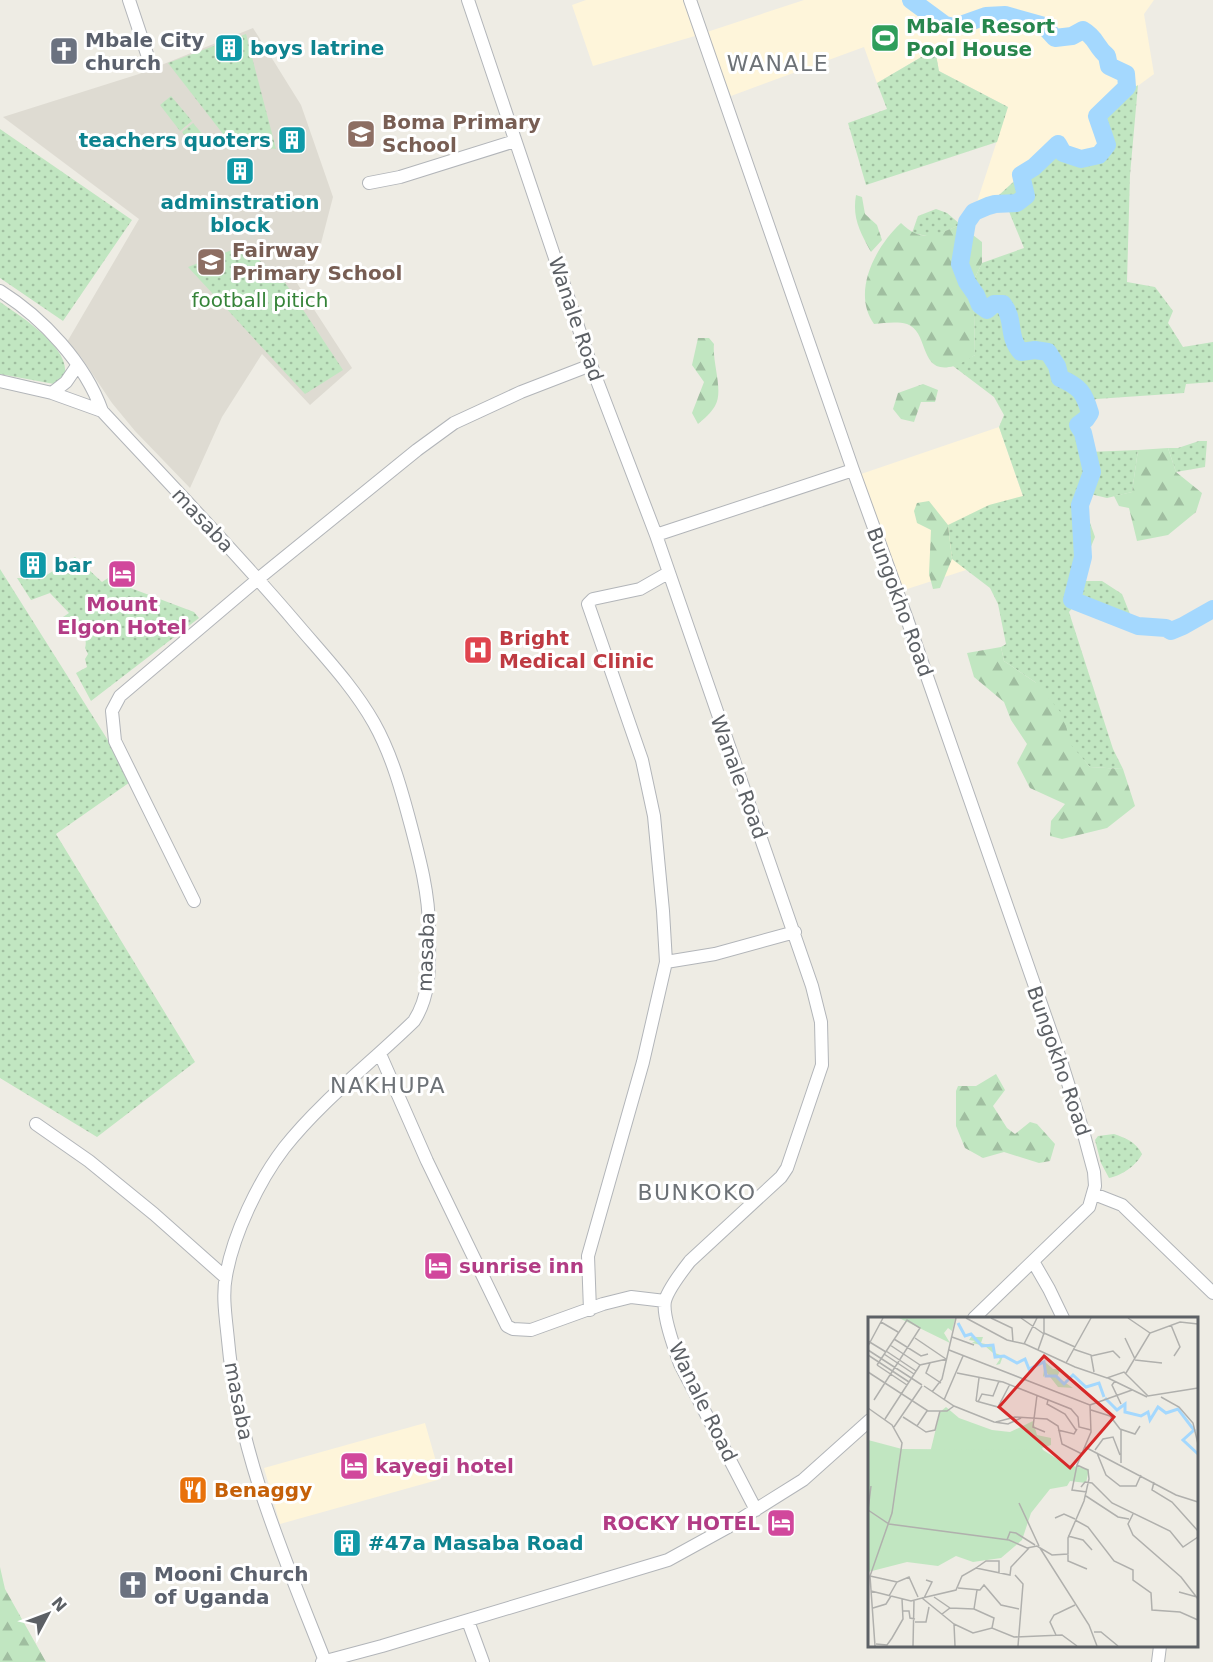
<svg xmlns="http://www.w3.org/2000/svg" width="1213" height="1662" font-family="'DejaVu Sans',sans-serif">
	<defs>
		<pattern id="grass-dots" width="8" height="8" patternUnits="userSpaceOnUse" patternTransform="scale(1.5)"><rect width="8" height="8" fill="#c1e6c1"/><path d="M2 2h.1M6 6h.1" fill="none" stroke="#a0bea0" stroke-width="1.8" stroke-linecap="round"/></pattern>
		<pattern id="forest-firs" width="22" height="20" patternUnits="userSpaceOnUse" patternTransform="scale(1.5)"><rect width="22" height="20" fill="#c1e6c1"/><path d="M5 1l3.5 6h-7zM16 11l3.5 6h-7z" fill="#a0bea0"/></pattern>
	</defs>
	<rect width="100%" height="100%" fill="#eeece4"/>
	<path fill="#fef5da" d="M586,0h97l12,36 -102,30 -21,-61z
		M804,0h350l-10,14 10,60 -57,42 10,29 -8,10 -18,4 -18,-6 -6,-9 -6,8 -17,15 -14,8 -22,21 -21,6 31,-95 -69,-36 -4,-22 -58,34 -13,-36 -133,49 -24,-64z
		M999,427l24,69 -26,67 -31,7 -65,21 -40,-117z
		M425,1423l16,56 -161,45 -16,-56z"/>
	<path fill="#dedbd2" d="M253,28l48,77 32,92 -13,50 -27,30 59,91 -42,37 -48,-51 -40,63 -32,71 -55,-57 -23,-28 -31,-46 -14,-15 72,-123 -136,-102 136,-43z"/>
	<path fill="url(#grass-dots)" d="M246,34l30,115 -46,-6 -62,-80z
		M935,49l4,22 69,36 -11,35 -131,43 -18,-62 39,-14 -10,-26z
		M1138,85l-8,90 -3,107 28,5 18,24 -5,12 15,24 30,-5v40l-27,2 -2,9 -88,6 -8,5 2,9 -7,12 5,27 50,-2 -6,42 -25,6 -17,-4 -3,20 8,23 -10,24 -3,20h20l20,13 8,20 -25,6 -31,-14 -5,6 44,137 10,20 -33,-2 -20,-22 -35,-63 -31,-21 -3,-14 5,-3 -8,-40 -8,-16 -38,-29 -4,-34 41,-20 34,-9 -24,-69 5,-12 -10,-18 -41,-31 22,-11 -1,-43 -5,-22 13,-27 42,-15 -16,-39 -17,-1 -16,9 -4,17 -11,-9 -28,12 -20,-4 6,-17 18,-7 11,4 13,11 17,-22 21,-6 23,-21 13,-8 17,-15 7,-8 5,9 18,6 18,-4 8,-10 -10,-29 18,-15z
		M171,96l21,25 -12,10 -20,-26z
		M193,123l16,19 -12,10 -15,-20z
		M0,129l132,91 -69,101 -63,-43z
		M242,246l42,35 59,89 -38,24 -117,-127z
		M0,302c20,14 77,49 63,78l-9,4 -54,-10z
		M1199,441h8l-2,26 -29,5 -8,-24h10z
		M75,557l27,25 6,-4 8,7 4,-1 74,28 5,6 -108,83 -15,-28 11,-6 -2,-8 3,-5 -3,-6c2,-6 0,-13 -4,-18l-4,1 -6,-6 -7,4 -4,-10 9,-6 -19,-20 -19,7 -14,-22h25z
		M0,569l133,211 -77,54 139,228 -98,75 -97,-59z
		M1114,1134c12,4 22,8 28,20 -5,11 -21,22 -33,24l-8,-15 -6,-23 3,-4z"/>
	<path fill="url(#forest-firs)" d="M856,195l6,2 3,17 12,11 5,15 -11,12c-11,-20 -19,-34 -15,-57z
		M901,223c22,21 34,12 59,2l22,17v21l-13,27 5,22 1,43c-7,4 -14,9 -21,11 -36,10 -24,-34 -47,-42 -10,-3 -23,-1 -33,0 -23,-32 2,-78 27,-101z
		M698,338h11l5,6c-2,19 10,47 1,62 -4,7 -11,13 -17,18l-6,-11 12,-31 -12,-17z
		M923,384l15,6 -3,12h-14l-7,20 -13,-3 -8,-10 5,-16z
		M1168,448l8,24 26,21 -6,19 -28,23 -31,6 -8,-33 -10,-2 -5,-10 18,-4 6,-42z
		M929,501l19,24 4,34 -12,29 -7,1 -4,-15 2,-44 -14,-7 -3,-12 3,-8z
		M1001,647l3,14 31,21 28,33 8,30 19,22 33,2 12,37 -28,22 -45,11 -12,-3 1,-15 14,-17 -35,-16 -13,-25 10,-19 -16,-24 -7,-18 -30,-25 -7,-24z
		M996,1074l9,16 -12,16 14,22 8,6 15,-12 7,2 18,20 -5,17 -11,2 -35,-11 -21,6 -18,-10 -9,-22v-35l2,-5h18z
		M0,1567l5,22 41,73h-46z"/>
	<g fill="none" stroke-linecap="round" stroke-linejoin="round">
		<path stroke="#a4d8fe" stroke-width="18" d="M911,0l34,25 10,2 31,-11 19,-1 39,11 11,12 17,-2 11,-6c14,8 12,16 24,26l2,10 17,8 1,13 -30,29 10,29 -8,10 -18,4 -18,-6 -5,-9 -24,23 -13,8 5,21 -9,7 -22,1 -7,2 -14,6 -7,10 -7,42 7,18 9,13 4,10 7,5 7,-6h9c12,15 4,33 18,48l14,-2 13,2 9,14 3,12c20,9 24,14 30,35l-4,6 -8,6 5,8 9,39 -12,33 3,52 -11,43 66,26 28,2 5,3 12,-5 30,-17"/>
		<g stroke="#b2b5b9" stroke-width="14">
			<path id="minor" d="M129,0l18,54
				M468,0l123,365 65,170 156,451 9,36 1,43 -35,103 -6,9 -91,84c-7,9 -22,28 -25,40 -3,14 10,49 15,63l76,146
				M690,0l163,470 54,149 155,445 21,67 11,41 1,14 -6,21 -115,111
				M369,183l31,-6 115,-36
				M0,291c43,27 85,72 102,120 65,70 132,139 194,212 28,33 57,63 78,100 18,32 28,69 37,103 9,34 18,68 18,103 0,33 3,64 -15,92 -43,42 -93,80 -130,127 -26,34 -51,87 -58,128 -4,20 0,43 2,64 10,112 56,217 97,321
				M0,381l52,12 50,18
				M52,393l14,-11 11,-16
				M656,535l197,-65
				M194,901l-79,-160 -3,-30 8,-15 138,-117 159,-129 37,-27 67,-31 70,-27
				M666,962l49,-8 80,-22
				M380,1054l47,107 80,165 6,3 18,1 72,-26 28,-7 34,4
				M36,1124l53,37 65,53 71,63
				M1094,1194l28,11 91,88
				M1034,1263l15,26 14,29
				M590,1310l-2,-54 55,-194 23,-100 -3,-51 -9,-95 -12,-56 -54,-156 5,-5 47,-10 28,-16
				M468,1621l15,41
				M322,1662l60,-16 286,-86 60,-33 75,-47 67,-60
				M1158,1662l2,-16"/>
		</g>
		<use href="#minor" stroke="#fff" stroke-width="12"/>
	</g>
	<defs>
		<g id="stadium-square" transform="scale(1.5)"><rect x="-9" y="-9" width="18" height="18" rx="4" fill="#2e9e5b" stroke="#fff"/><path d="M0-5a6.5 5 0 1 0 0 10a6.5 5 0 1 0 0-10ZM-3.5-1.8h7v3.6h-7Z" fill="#fff"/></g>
		<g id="building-square" transform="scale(1.5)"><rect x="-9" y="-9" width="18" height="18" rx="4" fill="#0f9aa8" stroke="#fff"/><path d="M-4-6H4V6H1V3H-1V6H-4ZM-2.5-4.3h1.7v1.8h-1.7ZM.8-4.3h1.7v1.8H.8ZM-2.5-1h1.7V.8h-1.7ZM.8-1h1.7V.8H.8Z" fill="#fff"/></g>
		<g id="church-square" transform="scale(1.5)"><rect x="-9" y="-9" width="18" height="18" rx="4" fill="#6b7280" stroke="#fff"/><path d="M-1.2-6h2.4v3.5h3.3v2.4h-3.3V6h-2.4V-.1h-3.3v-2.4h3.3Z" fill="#fff"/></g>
		<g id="school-square" transform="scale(1.5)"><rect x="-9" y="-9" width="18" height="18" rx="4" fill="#8d6e63" stroke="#fff"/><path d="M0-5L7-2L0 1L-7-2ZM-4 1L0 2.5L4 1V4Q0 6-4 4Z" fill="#fff"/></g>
		<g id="hotel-square" transform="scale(1.5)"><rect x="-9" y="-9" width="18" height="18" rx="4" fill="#d1479c" stroke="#fff"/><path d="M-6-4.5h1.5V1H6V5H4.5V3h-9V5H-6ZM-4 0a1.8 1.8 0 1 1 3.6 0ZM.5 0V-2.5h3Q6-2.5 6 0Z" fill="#fff"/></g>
		<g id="hospital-square" transform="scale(1.5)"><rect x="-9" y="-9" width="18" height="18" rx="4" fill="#e0444e" stroke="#fff"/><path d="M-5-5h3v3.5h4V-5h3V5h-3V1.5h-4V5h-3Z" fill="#fff"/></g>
		<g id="restaurant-square" transform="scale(1.5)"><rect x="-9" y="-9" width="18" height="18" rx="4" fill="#e8710a" stroke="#fff"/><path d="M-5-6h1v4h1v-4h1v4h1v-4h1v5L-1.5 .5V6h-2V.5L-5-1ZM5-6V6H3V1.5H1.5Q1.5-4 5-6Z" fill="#fff"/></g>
	</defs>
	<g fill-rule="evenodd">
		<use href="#stadium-square" x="885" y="38"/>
		<use href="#building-square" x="229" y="48"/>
		<use href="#church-square" x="64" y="51"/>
		<use href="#school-square" x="361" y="134"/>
		<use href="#building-square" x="292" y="140"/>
		<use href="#building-square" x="240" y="171"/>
		<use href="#school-square" x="211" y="262"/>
		<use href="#building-square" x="33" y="565"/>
		<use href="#hotel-square" x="122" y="574"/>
		<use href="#hospital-square" x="478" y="650"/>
		<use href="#hotel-square" x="438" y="1266"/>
		<use href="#hotel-square" x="354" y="1466"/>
		<use href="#restaurant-square" x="193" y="1490"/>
		<use href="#hotel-square" x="781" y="1523"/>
		<use href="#building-square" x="347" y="1543"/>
		<use href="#church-square" x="133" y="1585"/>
	</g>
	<g text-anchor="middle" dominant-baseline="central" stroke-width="6" stroke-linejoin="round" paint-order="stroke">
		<g font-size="20" font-weight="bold" fill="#27864d" stroke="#fff" text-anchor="start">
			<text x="906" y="26">Mbale Resort<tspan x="906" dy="23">Pool House</tspan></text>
		</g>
		<g font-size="20" font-weight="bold" fill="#5b616d" stroke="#fff" text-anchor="start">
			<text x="85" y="40">Mbale City<tspan x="85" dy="23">church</tspan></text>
			<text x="154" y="1574">Mooni Church<tspan x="154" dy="23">of Uganda</tspan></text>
		</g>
		<g font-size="20" font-weight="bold" fill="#0d838f" stroke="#fff" text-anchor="start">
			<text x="250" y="48">boys latrine</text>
			<text x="271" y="140" text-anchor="end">teachers quoters</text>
			<text x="240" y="202" text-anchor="middle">adminstration<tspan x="240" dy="23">block</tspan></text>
			<text x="54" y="565">bar</text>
			<text x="368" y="1543">#47a Masaba Road</text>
		</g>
		<g font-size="20" font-weight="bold" fill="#785e54" stroke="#fff" text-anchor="start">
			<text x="382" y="122">Boma Primary<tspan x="382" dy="23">School</tspan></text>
			<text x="232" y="250">Fairway<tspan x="232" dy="23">Primary School</tspan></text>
		</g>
		<g font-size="20" fill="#358338" stroke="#fff">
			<text x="260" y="300">football pitich</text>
		</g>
		<g font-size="20" fill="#5c6065" stroke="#fff">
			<text transform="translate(576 319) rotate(71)">Wanale Road</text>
			<text transform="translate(203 520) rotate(47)">masaba</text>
			<text transform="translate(900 602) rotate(70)">Bungokho Road</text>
			<text transform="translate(739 777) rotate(70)">Wanale Road</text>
			<text transform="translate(426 952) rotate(-88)">masaba</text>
			<text transform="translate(1059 1061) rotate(71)">Bungokho Road</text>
			<text transform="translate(239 1401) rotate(79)">masaba</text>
			<text transform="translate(703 1402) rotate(64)">Wanale Road</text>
		</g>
		<g font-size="20" font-weight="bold" fill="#b23c85" stroke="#fff" text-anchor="start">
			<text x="122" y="604" text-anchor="middle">Mount<tspan x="122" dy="23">Elgon Hotel</tspan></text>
			<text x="459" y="1266">sunrise inn</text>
			<text x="375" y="1466">kayegi hotel</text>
			<text x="760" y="1523" text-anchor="end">ROCKY HOTEL</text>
		</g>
		<g font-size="20" font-weight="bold" fill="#be3a42" stroke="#fff" text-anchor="start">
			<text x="499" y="638">Bright<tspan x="499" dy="23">Medical Clinic</tspan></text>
		</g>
		<g font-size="20" font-weight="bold" fill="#c56008" stroke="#fff" text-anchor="start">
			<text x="214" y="1490">Benaggy</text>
		</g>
		<g font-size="22" letter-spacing="1.5" fill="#6d7277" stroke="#fff">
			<text x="778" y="63">WANALE</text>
			<text x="388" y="1085">NAKHUPA</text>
			<text x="697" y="1192">BUNKOKO</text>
		</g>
	</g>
	<g transform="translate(868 1317)">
		<rect width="330" height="330" fill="#eeece4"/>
		<path d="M177,45l8,7h8l-4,8 16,11 -15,-1 -11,-14 -4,4zM78,90l13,11 33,12 18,2 23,-11 4,14 14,3v7l-9,3 5,10 -118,-1 11,-45z" fill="#c1e6c1"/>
		<path d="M31,1l56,1 -3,12 -4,-3 -4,5 6,10zM103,20h12l-2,6 13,3 1,7 8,3 -3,8 -4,1 4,-6 -15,-13 -13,-3 3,-2 -6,-1zM0,123l34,9 141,1 24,15 22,4 -3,14 -16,-2 -3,5 -17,3 -19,24 -9,27 -21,18 -28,4 -17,-6 -18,10 -31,-4 -39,10z" fill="#c1e6c1"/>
		<path fill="none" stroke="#a4d8fe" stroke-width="3" d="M90,6l7,13 6,-2 11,12 11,-1 2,12 9,-1 13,7 8,-4 4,10 15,-7 2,14h10l8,8 9,-9 13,12 13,-4 5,14M237,81l12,12 8,-6v8l16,4 7,-4 2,8 8,-13 8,6 12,-4 16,21 -11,10 15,14"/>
		<path fill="none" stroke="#b0b0ad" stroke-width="1.5" d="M98,1l41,22 18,4 50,23 32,11 17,-6 24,24 50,-8M123,1l21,10 1,14M153,1l23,16M260,1l22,15M13,5l17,10M303,8l9,22 -6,9M176,16l31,14M84,20l22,8M47,21l31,21M257,21l10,21M26,22l27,17 7,-2M0,24l18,11M156,27l13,-26M22,28l30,20M0,29l15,-28M205,32l18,6 3,17M0,33l54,35M170,33l6,-17v-15M18,34l30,20M16,37l30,20M0,38l41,27M223,39l22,-5 7,7M267,43l27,3M62,46l-4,10 15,10M198,46l25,-45M9,48l30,20M0,55l60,39h19l7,-5M89,56l46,9 68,27 7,8 1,10 12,3M258,56l24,-40 30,-11 18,2M240,61l39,19M247,64l-3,4 9,19M56,69l30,20 40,16 14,2 13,-6M64,75l10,-13 14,-61M169,78l-4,32 12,5M293,80l18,10 14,16 5,21M6,83l46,-72 -13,-8 -30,45M76,83l19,-44M180,83l-1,4 18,10 11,16M108,84l22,6 12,-23M108,84l3,-23M110,85l4,-8 11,2 6,-15M222,88l42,-15M0,91l24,17 10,18 -10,70 -22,63 5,70M223,93l19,6 10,13 15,5 5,-8M35,100l14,9 10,-15M17,102l35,-54 27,-6M128,105l19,-5 32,2 11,7 4,18 20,10M49,109l9,6 9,-2 5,-19M26,110l28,-41M190,113l16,4 3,-5M217,130l91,48 22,7M227,133l8,-11 10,-2 7,18M229,136l9,22 14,11h16l5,-11M253,146v-33M209,148l-5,25 15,2M286,165l-2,8 20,12 26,29M3,169l-3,24 21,14 120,16 18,8 10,-2 15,9 16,-1v-16l16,-37 5,-22 -1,-9 -11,-5 14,-33 -1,-27 -141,-55M213,170l4,-5 7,1 20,20 58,28 13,16 15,-10M218,179l32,21 11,2M151,186l20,43M265,197l-5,10 5,11 48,42 17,22M187,201l9,-4 11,5M207,203l13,7 26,34 19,9v10l18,13 1,17 28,2 18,8M200,219l15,4 9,10M139,223l3,-8 6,1 19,12M172,231l49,77 8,21M200,237v7l19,8M108,251l10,-7h13v13M147,258l8,9 -5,62M2,259l27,6M90,271l22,2 4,-5 17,20 18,4M3,274l40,10 11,-3 32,26 1,22M311,275l18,5M21,279l8,-14 12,-5 9,20M66,280l16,11M54,281l34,-8 6,-14 14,-8 34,7 1,-8 18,-19M56,281l8,-16 -6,-2M5,291l13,-4 5,-8M106,292l20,9 -2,10M34,294h7l1,7 5,1M74,297l8,-6 24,1 3,-19M47,305h11l3,-15M86,307l19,9 19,-5 22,9 48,-2 15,11M226,315h7l17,14M188,318l-6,-13 4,-7 21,-10M8,327l11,1 5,-7 11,-19 -1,-20M45,329l1,-46"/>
		<path fill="#d62828" fill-opacity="0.15" stroke="#d62828" stroke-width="3" d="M176,39l70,61 -44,51 -71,-61z"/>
		<rect width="330" height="330" fill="none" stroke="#5c6065" stroke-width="3"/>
	</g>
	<g transform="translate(48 1614) rotate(49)" stroke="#ffffff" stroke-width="4.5" paint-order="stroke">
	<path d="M0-4.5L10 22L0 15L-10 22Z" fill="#5c6065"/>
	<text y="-9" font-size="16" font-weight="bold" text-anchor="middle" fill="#5c6065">N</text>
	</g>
</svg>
